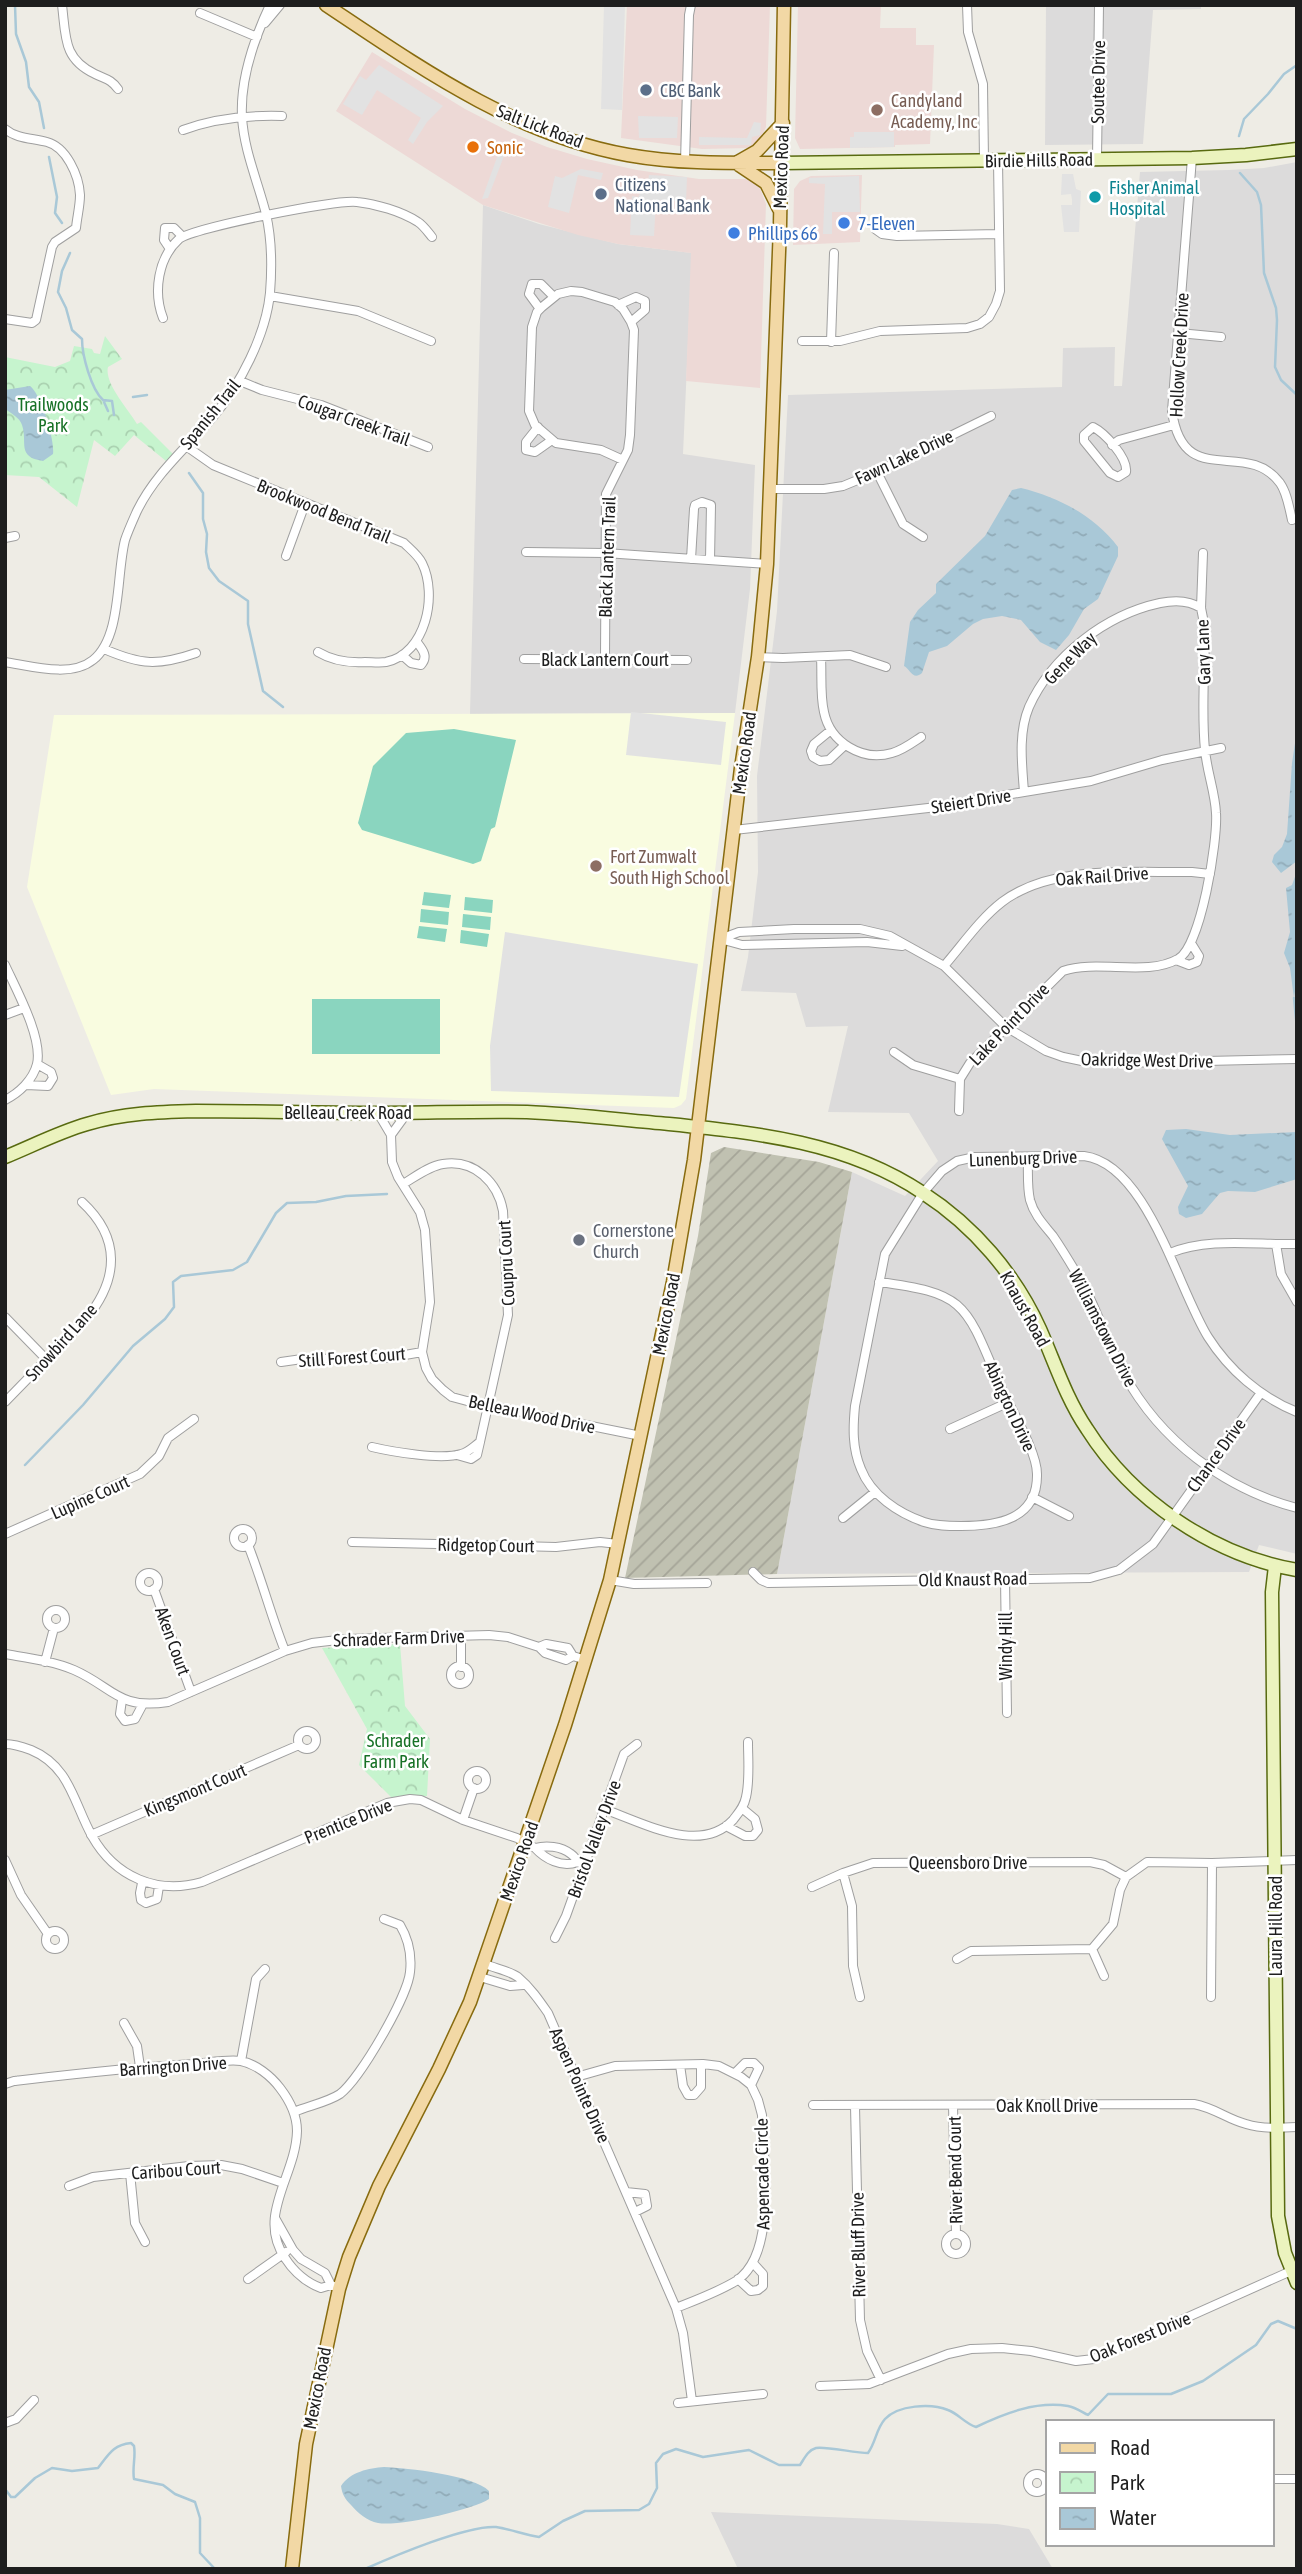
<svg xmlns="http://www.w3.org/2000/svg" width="1302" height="2574" font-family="'Asap Condensed',sans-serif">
	<defs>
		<pattern id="construction-furrows" width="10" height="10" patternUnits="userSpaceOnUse" patternTransform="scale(1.75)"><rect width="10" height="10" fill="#c0c1b1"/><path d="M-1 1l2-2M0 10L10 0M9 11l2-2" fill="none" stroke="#a5a598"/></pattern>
		<pattern id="park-crowns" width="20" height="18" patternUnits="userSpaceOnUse" patternTransform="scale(1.75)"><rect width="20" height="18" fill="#c6f4ce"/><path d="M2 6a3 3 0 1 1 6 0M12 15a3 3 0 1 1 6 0" fill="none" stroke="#aad1b0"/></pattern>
		<pattern id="water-ripples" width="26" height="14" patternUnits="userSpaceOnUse" patternTransform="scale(1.75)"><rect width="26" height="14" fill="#a9c8d7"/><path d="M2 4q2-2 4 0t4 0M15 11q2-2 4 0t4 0" fill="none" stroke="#91abb8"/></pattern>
	</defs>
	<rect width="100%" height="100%" fill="#eeece5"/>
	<path fill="#dcdbdb" d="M1046,5h155v4l-48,1 -10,134 -98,1z
		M1297,162v1392l-38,-9 -10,27 -472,2 75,-402 53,24 33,-35 -29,-48 -81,-1 20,-86 -42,1 -10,-34 -55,-2 7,-34 10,-85 -1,-96 20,-165 11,-216 274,-8 1,-39 52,-1 -1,39h8l18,-214 89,-2 35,-2z
		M483,205l56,19 79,20 74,9 -9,201 72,11 -5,124 -15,124 -265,1z
		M711,2512l286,12 32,5 24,40h-315z"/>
	<path fill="#edd9d6" d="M627,5h143l-4,122 -5,11 -6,7 -5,3 -48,1 -81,-11z
		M798,5h83l-1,23h36v17h18l-4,99 -35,1v2l-95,2 -5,-11z
		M372,52l93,57 47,24 35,14 40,12 50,11 62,9h47l13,7 7,18 -6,184 -74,-7 5,-128 -73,-9 -40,-9 -95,-30 -147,-94z
		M862,175l-2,67 -67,3 1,-56 6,-8 11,-5z"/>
	<path fill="#f9fce0" d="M735,713l-49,386 -5,6 -7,3 -520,-19 -43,6 -84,-208 27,-172z"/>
	<path fill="url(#construction-furrows)" d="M724,1147l95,15 33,10 -75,402 -152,4 73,-342 13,-83z"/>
	<path fill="url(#park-crowns)" d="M105,336l17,23 -14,8c-4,16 20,42 29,57l4,-2 32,32 -7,7 -32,-26 -19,21 -21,-16 -17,67 -38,-30 -34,-2v-118l50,10 15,-6 4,-15 18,3 2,4 6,1z
		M400,1644l5,62 25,33 -3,57 -36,1 -32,-32 8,-36 -45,-81z"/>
	<path fill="#8ad5bf" d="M454,729l62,11 -21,87 -4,2 -10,32 -8,3 -111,-34 -4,-7 15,-57 33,-33z
		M424,892l27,3 -2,13 -27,-3z
		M465,897l28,3 -1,13 -28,-3z
		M421,909l28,3 -1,13 -28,-3z
		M463,914l28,3 -1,13 -28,-3z
		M419,926l28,3 -2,13 -28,-4z
		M461,930l28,4 -2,13 -27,-4z
		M312,999h128v55h-128z"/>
	<path fill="#e2e2e2" d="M604,5h21l-3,105 -21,-1z
		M379,65l64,41 -16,16 -14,22 -5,-4 13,-22 -44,-28 -15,25 -19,-11 17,-28 6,4z
		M638,116l40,1 -1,21h-38z
		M754,122l7,1 -1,12 -8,2 -1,8h-52v-8l48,1z
		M854,132h40v15l-44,1v-11h4z
		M507,148l-19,50 -6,1 18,-50z
		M581,169l22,4 -2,7 -23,-5 -9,38 -21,-6 7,-31 7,2z
		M1062,174h11l3,15 5,2 -2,41h-15l-3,-27h11v-6l-1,-5 -10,1z
		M649,175l38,2 -1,25 -30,-2 -2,36 -24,-1 2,-39 6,1 10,-16z
		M859,176l1,36h-28v22h-9l2,-50 -16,-1v-5z
		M631,712l95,10 -5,43 -95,-10z
		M505,932l193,32 -19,133 -188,-6 -1,-45z"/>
	<path fill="url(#water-ripples)" d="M30,386c11,8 25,54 23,68l-10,7c-27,-4 -15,-19 -21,-36 -2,-7 -11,-12 -17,-16v-19z
		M1021,488c37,9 74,28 97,59v9l-20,43 -14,10 -15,26 -13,15 -16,-8 -19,-22 -19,-4 -19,3 -10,5 -26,22 -18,6 -7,21c-9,8 -12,-4 -18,-7l6,-44 8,-12 18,-17v-9l49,-48 27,-46z
		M1297,730v131l-16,12 -9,-11 2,-7 8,-8 5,-13 5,-71z
		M1297,871v108l-3,19 -4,-30 -6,-15 6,-21 -4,-44 6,-3z
		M1186,1129l44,6 67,-3v47l-42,13 -27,-1 -8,2 -18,21 -16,4 -7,-4 -1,-7 10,-21 -26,-47 4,-9z
		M384,2467c23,1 90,8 105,24v8c-17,11 -91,28 -111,24 -11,-2 -20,-10 -27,-18 -6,-6 -9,-11 -10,-19 9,-14 28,-18 43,-19z"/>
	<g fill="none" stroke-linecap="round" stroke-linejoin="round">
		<path stroke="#a9c8d7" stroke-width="2.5" d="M15,5l1,29 10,28 3,25 10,15 5,26
			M1239,136l5,-17 24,-25 16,-20 13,-9
			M49,157l8,40 -2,16 7,10
			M1240,173l17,19 4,13 3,68 12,35 1,12 -2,47 6,13 16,15
			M70,253l-8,18 -4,21 8,16 6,22 10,9c0,16 9,50 21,61l9,1 2,14
			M133,397l14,-2
			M104,402l4,9
			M189,473l14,20v26l4,15 -1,18 3,16 10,13 29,20v23l15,67 20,16
			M1294,998l3,31
			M25,1465l58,-60 50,-59 32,-27 9,-12 -1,-25 8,-6 52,-6 14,-8 29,-49 11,-10 29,-1 30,-6 41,-2
			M5,2489l6,8h4l20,-19 17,-10 20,3 26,-3c11,-14 15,-23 33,-25l3,3c2,11 -2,21 0,33l29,6 12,9 20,8 5,16v35l15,16
			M365,2569c29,-13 102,-44 131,-42 14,2 29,8 43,10l24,-16 22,-10 54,-1 10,-6 8,-16 -1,-25 7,-9 13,-5 27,8 46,-7 30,15h21c4,-6 8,-15 16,-17 9,-2 39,5 52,5 8,-11 8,-24 17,-34 13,-14 46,-16 63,-9 11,4 16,13 28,17 29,-14 60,-26 92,-21 7,1 14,6 20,9l20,-21h63l32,-13 53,-36 15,-21 7,-3 19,8"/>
		<g stroke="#9f9f9f" stroke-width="10">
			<path id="street" d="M62,5c4,32 1,54 33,69 10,5 16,5 23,15
				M967,5l1,27 15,52 1,77
				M200,13l57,24
				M265,23l15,-18
				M5,129c12,10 27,9 42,13 19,5 32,33 33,53 0,11 -3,22 -4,33l-21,14 -3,5 -16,73 -4,3 -27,-4
				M183,130c32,-12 64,-15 99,-14
				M1192,158l-20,253c11,81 74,26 108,72 7,10 9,24 12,37
				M1097,159l2,-154
				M685,162l4,-147 2,-10
				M875,229l7,5 15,2 102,-2
				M170,249l-6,-9 1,-12h9l8,8
				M571,291l11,1 33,10 8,7 8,13 3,8 -4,105 -2,15 -5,10 -22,-10 -45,-7 -21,-18 -6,-14 3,-84 5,-15 5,-5 16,-13z
				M270,296l88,15 73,30
				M618,305l18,-8 9,4v9l-14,12
				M540,309l-11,-15 3,-10h9l13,13
				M163,318c-10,-26 -5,-60 16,-79 13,-11 159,-40 178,-37 19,2 44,9 61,20 5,3 10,10 14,15
				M1179,333l42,4
				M802,341h38l40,-10 87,-3 13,-4 9,-7 7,-13 4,-13 -2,-130
				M831,342l3,-89
				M240,381l22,9 59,15 107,42
				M538,427l-12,15v8l9,2 17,-12
				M1093,427c12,6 35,31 33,45l-8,5 -8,-4 -26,-32v-6z
				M1112,445l7,-5 55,-15
				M186,446l27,19 191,78c6,6 14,12 18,20 16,32 4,91 -36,99 -6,1 -15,0 -21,0 -17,1 -32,-1 -47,-10
				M877,472l26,52 20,13
				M771,489h53l19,-3 34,-14 114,-56
				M5,538l10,-2
				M526,552l79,1 162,11
				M286,556l19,-52
				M691,559l3,-50 1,-4 7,-3 9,3 -1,55
				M104,649c37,16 54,17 92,4
				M402,655l9,8 10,2c8,-9 1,-16 -5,-24
				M758,657l25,1 67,-3 36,12
				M821,657c1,18 -1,38 3,55 6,30 38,50 68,41 11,-3 20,-10 29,-16
				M605,658l1,-164 17,-34
				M524,659l163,1
				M5,662c26,4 66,16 88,-2 29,-23 23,-85 32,-120 3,-9 8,-20 12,-29 18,-37 49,-63 76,-94 27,-32 53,-82 57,-124 2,-25 2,-53 -4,-79 -8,-32 -22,-63 -24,-97 -2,-38 12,-78 28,-112
				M831,730l-17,14 -3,7 2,6 7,4 9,-1 16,-15
				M1024,792c-2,-28 -6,-59 5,-85 23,-51 76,-92 131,-104 14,-3 29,-3 41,5
				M734,830l203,-23 87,-15 67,-11 71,-21 59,-12
				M720,939l19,-7 55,-3h66l30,7 54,30 62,61 40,24 17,6 19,4 37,2 178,-4
				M720,939l22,6 125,-3 35,4
				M1176,960l13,5 8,-3 2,-6 -8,-13
				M5,965c11,24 38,73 32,99 -4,16 -18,29 -32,36
				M944,966c19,-22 36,-47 58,-64 50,-38 130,-29 190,-30l18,2
				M5,1015l19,-7
				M894,1052l19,13 47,14
				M26,1085l22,1 5,-8 -2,-6 -14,-8
				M959,1111l1,-32 10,-16 93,-92c35,-12 83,6 115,-12 23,-12 40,-119 38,-146 -1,-21 -9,-41 -11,-63 -4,-40 0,-82 0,-122l-4,-20 2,-55
				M378,1113l13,22 1,27 6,15 22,35 5,18 5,72 -8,50 4,16 6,11 11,11 9,7 15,4 174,35
				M391,1135l16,-22
				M1028,1158c0,13 -1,29 2,42 4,15 14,25 23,36 11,16 21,33 31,50 15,29 25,60 40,88 36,66 100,115 173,134
				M1276,1244l5,30 16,28
				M1170,1253c38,-16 86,-8 127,-9
				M879,1282c83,11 86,19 117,94 10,26 41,73 41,98 1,46 -41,52 -76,52 -13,0 -25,0 -37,-4 -26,-9 -53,-27 -63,-53 -9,-21 -8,-42 -6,-63l30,-152 38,-61 19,-22 15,-10 18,-4 109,-1c63,8 94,133 124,181 21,33 52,60 89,75
				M5,1317l42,43
				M281,1362l21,-3 86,-1 34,-6
				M5,1402l81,-83c33,-40 35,-81 -4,-117
				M950,1429l57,-26
				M372,1447c21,5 69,13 89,7 8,-2 13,-8 19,-12l28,-127 -5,-104c-5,-28 -28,-52 -60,-47 -14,2 -28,13 -40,20
				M457,1455l14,4 6,-4 3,-13
				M1032,1497l37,19
				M843,1518l32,-26
				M234 1538a9 9 0 1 1 18 0a9 9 0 1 1-18 0Z
				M5,1534l135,-60 19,-18 9,-18 26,-19
				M352,1542l204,5 44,-5 18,2
				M248,1545c14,35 23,71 37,106
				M753,1572l8,8 7,3 322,-5 29,-8 34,-26 107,-150
				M140 1582a9 9 0 1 1 18 0a9 9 0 1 1-18 0Z
				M1005,1579l2,134
				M610,1580l24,4 73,-1
				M154,1589l37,103
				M47 1619a9 9 0 1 1 18 0a9 9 0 1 1-18 0Z
				M461,1636v31
				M539,1647l6,6 21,7 7,-4
				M5,1654c23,4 48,7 69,16 39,17 44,40 94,32l117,-51 27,-8 34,-4 143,-4 19,2 31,10 7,-3 22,4 5,8 13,4
				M45,1662l9,-34
				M451 1675a9 9 0 1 1 18 0a9 9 0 1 1-18 0Z
				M122,1700l-2,14 5,7 10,-2 8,-15
				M298 1740a9 9 0 1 1 18 0a9 9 0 1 1-18 0Z
				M5,1744c9,0 18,3 26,6 39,16 43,54 61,86 23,41 65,59 110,46l185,-79 23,-4 11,1 42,20 54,18 18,10c11,-3 26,-2 36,6 6,4 5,8 13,11
				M468 1780a9 9 0 1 1 18 0a9 9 0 1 1-18 0Z
				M606,1810c38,13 94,45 127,10 6,-8 11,-13 13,-23 4,-17 2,-37 2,-55
				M463,1820l11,-32
				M726,1826l19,10h8l5,-6 -3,-11 -12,-10
				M91,1835l208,-90
				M535,1848c10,11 27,20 42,14
				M5,1860l16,35 27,39
				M843,1873l9,33 1,60 7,31
				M142,1883l-2,10 1,7 5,3 11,-4 2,-13
				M812,1887l31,-14 30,-10 217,-1 14,3 22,12
				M46 1940a9 9 0 1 1 18 0a9 9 0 1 1-18 0Z
				M555,1938l11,-22 58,-162 13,-10
				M1092,1949l12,27
				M957,1959l14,-8 121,-2 21,-25 7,-34 6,-13 21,-15 65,1 85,-3
				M485,1964c9,4 25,7 33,13 12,10 21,23 30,36l128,295 7,25 9,68
				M480,1977l30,9 13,-1
				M1211,1997l1,-134
				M124,2023l13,23 3,21
				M241,2061l15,-82 9,-10
				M680,2065l3,21 5,9h6l7,-8v-22
				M735,2073l10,-10h9l5,5 -8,17
				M576,2077l39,-11 88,-2 16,2 22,11 10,8 7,15 4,15c1,45 16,139 -26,166 -18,11 -40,19 -60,27
				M5,2084l9,-3c60,-7 119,-14 180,-17 14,-1 33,-5 47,-3 15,3 30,15 39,27 10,13 17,27 17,43 -1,45 -41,84 -12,127 9,14 20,24 36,30l10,-3
				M813,2105l381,-1c21,4 33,15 52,20 16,5 34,4 51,3
				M953,2105l3,129
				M855,2106l5,214 7,31 14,29
				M294,2112c14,-6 34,-10 46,-18 20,-15 68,-98 70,-122 2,-18 -1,-32 -10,-47l-16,-6
				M130,2173l5,50 10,19
				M69,2186l24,-9 96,-11 32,-1 21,4 41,14
				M626,2192l19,2 2,12 -12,6
				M275,2218l18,32 8,9 24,14 6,12 5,2
				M946 2244a10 10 0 1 1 20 0a10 10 0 1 1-20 0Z
				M248,2279l38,-27
				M738,2279l13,12 7,-1 5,-4v-12l-10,-11
				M820,2386l49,-2 79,-30 23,-5 31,-1 29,3 45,10 18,-2 197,-88
				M678,2403l85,-9
				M5,2423l11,-4 18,-19
				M1028 2483a9 9 0 1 1 18 0a9 9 0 1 1-18 0Z
				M1272,2479h25"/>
		</g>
		<g stroke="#586a10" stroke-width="15">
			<path id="secondary" d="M781,163l411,-5 54,-3 51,-6
				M5,1157c27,-11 54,-25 82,-33 36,-11 72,-12 109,-13 60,0 121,2 181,2 50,0 100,-2 150,-1 47,2 95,8 142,12 89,9 178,18 254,69 51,33 92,81 117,136 15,34 26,69 47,100 45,71 127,127 210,141
				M1275,1566l-3,26 6,624 7,37 12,30"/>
		</g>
		<g stroke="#886b0f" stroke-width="15">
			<path id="primary" d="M326,5c93,62 189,130 302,150 51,9 102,8 153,8
				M736,163l21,-12 26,-28
				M739,165l27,18 13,26
				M292,2569l14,-125 33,-155 10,-32 30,-71 60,-117 31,-67 95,-277 45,-145 63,-298 21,-122 47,-392 17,-111 9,-93 13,-338 4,-221"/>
		</g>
		<use href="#street" stroke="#fff" stroke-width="8"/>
		<use href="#secondary" stroke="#ebf3be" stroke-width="12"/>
		<use href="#primary" stroke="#f2d8a5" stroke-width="12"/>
	</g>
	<g fill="#5c6f8a" stroke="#fff" stroke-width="2.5">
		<circle cx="646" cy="90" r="7"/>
		<circle cx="601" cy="194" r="7"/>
	</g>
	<g fill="#8d6e63" stroke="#fff" stroke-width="2.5">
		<circle cx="877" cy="110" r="7"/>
		<circle cx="596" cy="866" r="7"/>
	</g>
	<circle fill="#e8710a" stroke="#fff" stroke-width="2.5" cx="473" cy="147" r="7"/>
	<circle fill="#0f9aa8" stroke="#fff" stroke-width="2.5" cx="1095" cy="197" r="7"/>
	<g fill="#3f7fe0" stroke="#fff" stroke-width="2.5">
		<circle cx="844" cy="223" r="7"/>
		<circle cx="734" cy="233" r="7"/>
	</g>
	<circle fill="#6b7280" stroke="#fff" stroke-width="2.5" cx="579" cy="1240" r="7"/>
	<g text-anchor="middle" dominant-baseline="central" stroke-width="5" stroke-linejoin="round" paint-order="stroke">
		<g font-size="18" fill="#1e1e1e" stroke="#fff">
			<text transform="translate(1098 82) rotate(-89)">Soutee Drive</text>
			<text transform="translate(540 126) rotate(21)">Salt Lick Road</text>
			<text transform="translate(1039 160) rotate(-1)">Birdie Hills Road</text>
			<text transform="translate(781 167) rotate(-88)">Mexico Road</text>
			<text transform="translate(1179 355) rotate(-87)">Hollow Creek Drive</text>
			<text transform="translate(210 414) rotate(-51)">Spanish Trail</text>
			<text transform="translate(354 420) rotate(20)">Cougar Creek Trail</text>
			<text transform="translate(904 457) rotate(-25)">Fawn Lake Drive</text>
			<text transform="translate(324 511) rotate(22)">Brookwood Bend Trail</text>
			<text transform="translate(607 557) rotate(-88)">Black Lantern Trail</text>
			<text transform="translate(1203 652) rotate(-92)">Gary Lane</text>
			<text transform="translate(1070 658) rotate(-45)">Gene Way</text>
			<text x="605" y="659">Black Lantern Court</text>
			<text transform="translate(744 753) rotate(-82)">Mexico Road</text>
			<text transform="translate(971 801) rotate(-9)">Steiert Drive</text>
			<text transform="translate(1102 876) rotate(-4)">Oak Rail Drive</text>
			<text transform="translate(1009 1024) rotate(-46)">Lake Point Drive</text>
			<text transform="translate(1147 1060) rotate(1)">Oakridge West Drive</text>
			<text x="348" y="1112">Belleau Creek Road</text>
			<text transform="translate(1023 1158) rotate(-2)">Lunenburg Drive</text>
			<text transform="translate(506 1263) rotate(-93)">Coupru Court</text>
			<text transform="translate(1025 1309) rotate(61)">Knaust Road</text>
			<text transform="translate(666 1314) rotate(-79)">Mexico Road</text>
			<text transform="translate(1103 1328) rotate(63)">Williamstown Drive</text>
			<text transform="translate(61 1342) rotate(-48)">Snowbird Lane</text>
			<text transform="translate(352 1357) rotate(-4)">Still Forest Court</text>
			<text transform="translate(1010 1406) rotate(65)">Abington Drive</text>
			<text transform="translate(532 1414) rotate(12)">Belleau Wood Drive</text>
			<text transform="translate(1216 1455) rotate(-54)">Chance Drive</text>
			<text transform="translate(90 1497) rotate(-24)">Lupine Court</text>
			<text transform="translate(486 1545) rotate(1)">Ridgetop Court</text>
			<text transform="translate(973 1579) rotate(-1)">Old Knaust Road</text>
			<text transform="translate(399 1638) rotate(-2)">Schrader Farm Drive</text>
			<text transform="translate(173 1641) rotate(70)">Aken Court</text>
			<text transform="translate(1005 1646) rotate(-90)">Windy Hill</text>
			<text transform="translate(195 1790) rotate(-23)">Kingsmont Court</text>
			<text transform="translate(348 1821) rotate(-22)">Prentice Drive</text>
			<text transform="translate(594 1839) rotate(-70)">Bristol Valley Drive</text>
			<text transform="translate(519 1861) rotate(-71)">Mexico Road</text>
			<text x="968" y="1862">Queensboro Drive</text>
			<text transform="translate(1275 1926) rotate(-90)">Laura Hill Road</text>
			<text transform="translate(173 2066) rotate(-4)">Barrington Drive</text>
			<text transform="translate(580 2085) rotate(66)">Aspen Pointe Drive</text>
			<text x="1047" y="2105">Oak Knoll Drive</text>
			<text transform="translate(176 2170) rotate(-4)">Caribou Court</text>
			<text transform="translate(955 2170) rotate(-91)">River Bend Court</text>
			<text transform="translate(762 2174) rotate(-91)">Aspencade Circle</text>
			<text transform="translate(858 2245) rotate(-91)">River Bluff Drive</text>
			<text transform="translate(1140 2337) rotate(-22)">Oak Forest Drive</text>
			<text transform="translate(317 2388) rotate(-79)">Mexico Road</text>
		</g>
		<g font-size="18" fill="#4e5e75" stroke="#fff" text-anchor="start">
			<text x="660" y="90">CBC Bank</text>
			<text x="615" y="184">Citizens<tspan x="615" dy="21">National Bank</tspan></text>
		</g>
		<g font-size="18" fill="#785e54" stroke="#fff" text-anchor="start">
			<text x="891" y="100">Candyland<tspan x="891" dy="21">Academy, Inc</tspan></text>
			<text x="610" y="856">Fort Zumwalt<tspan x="610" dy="21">South High School</tspan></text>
		</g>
		<g font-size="18" fill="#c56008" stroke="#fff" text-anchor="start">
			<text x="487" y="147">Sonic</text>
		</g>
		<g font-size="18" fill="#0d838f" stroke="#fff" text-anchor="start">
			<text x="1109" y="187">Fisher Animal<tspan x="1109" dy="21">Hospital</tspan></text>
		</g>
		<g font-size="18" fill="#366cbe" stroke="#fff" text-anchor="start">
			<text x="858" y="223">7-Eleven</text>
			<text x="748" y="233">Phillips 66</text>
		</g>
		<g font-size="18" fill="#177126" stroke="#fff">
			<text x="53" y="404">Trailwoods<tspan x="53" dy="21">Park</tspan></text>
			<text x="396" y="1740">Schrader<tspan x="396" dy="21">Farm Park</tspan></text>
		</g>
		<g font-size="18" fill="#5b616d" stroke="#fff" text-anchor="start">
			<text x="593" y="1230">Cornerstone<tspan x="593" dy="21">Church</tspan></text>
		</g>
	</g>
	<rect width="1302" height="2574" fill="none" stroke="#1e1e1e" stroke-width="14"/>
	<rect x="1046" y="2420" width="228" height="126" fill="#ffffff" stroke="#a5a5a5" stroke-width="2"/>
	<rect x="1060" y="2443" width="35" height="10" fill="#f2d8a5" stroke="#a5a5a5" stroke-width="2"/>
	<text x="1110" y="2455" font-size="21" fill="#1e1e1e">Road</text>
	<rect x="1060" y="2472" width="35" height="21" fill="url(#park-crowns)" stroke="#a5a5a5" stroke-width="2"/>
	<text x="1110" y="2490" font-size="21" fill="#1e1e1e">Park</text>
	<rect x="1060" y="2508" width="35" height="21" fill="url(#water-ripples)" stroke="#a5a5a5" stroke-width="2"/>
	<text x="1110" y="2525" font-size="21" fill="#1e1e1e">Water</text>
</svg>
